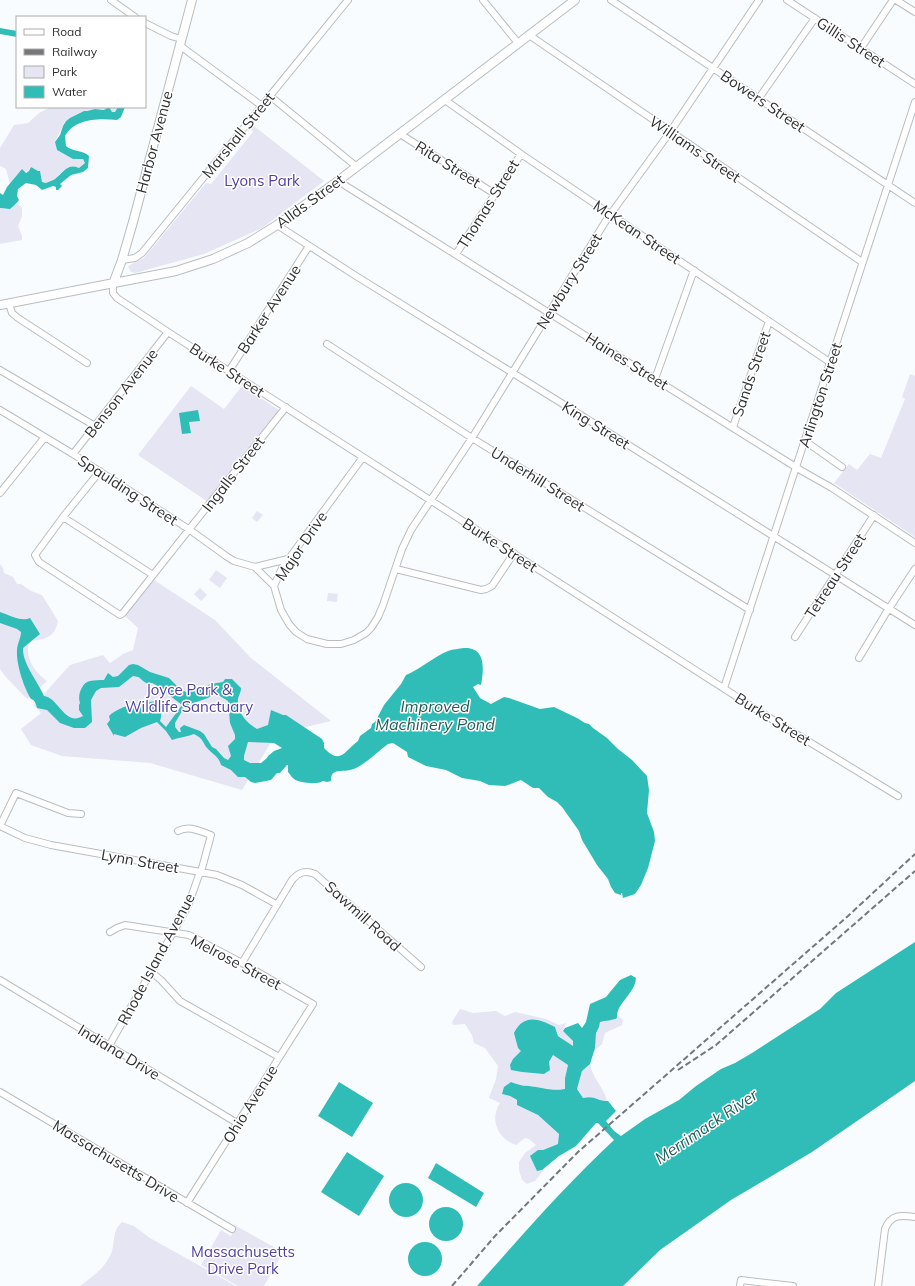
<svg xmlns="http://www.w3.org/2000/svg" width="915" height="1286" font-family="Mulish,sans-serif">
	<rect width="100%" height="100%" fill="#f8fcfe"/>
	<path fill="#e5e5f4" d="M51,107h67l-3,5h-3l-12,-3 -16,2 -19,10 -10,21 2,8 16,9h10l2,4 -6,5c-2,-1 -4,-2 -6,-2 -6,-1 -14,9 -18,13 -2,1 -6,3 -9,4l-4,-1 -4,-11 -8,-4 -1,4 -5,1 -2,-3 -12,15 -4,-15 -6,-3v-18l14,-23 14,-2 11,-10z
		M254,126l70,55 -62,47 -58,26 -69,19 -4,-1 -3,-5 2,-2 14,-7 62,-75 5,1 42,-52 -2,-3z
		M17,204l5,3v9l-4,10 4,10v4l-22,4v-36l5,1z
		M910,374l5,2v161l-81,-54 15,-19 8,6 13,-16 11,4 24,-59 -3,-2z
		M191,386l33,23 18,-23 37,24 -71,92 -70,-47z
		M257,511l6,4 -6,7 -5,-4z
		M0,564l3,4 1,5 9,4 4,7h4l10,7 11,4 16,26c-3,16 -12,18 -26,20l7,-7 -10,6c-4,17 3,30 18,41l-20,18 -22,-23 -5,-7z
		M216,570l11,8 -7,10 -11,-8z
		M154,580l61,40 36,38 80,63 -55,13 -34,56 -92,-27 -88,-7 -31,-11 -10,-16 20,-16 -7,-8 36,-40 33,-10 7,8 13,-9 10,-4 5,-22 -14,-13z
		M200,588l7,7 -6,6 -7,-7z
		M328,593l10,1 -1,8 -10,-1z
		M460,1009l13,4 23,-2 9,5 10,-4 31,7 13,6 7,-2 -3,8 10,10v6l-15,-12 -3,-8 -38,14 1,7 4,3 -9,8 36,3 4,-7 15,10 -3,13 1,11c-12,2 -18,0 -30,-2 -11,-2 -13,0 -25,-5l-9,12 8,2 7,5v4l21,10 21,19 -1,10 -15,6 -1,20 8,-8 -15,19 -8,3 -5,-4 -3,-10v-8l6,-9 11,-8 -7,-6 -4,-1 -9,7c-18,-6 -27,-26 -16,-42l-11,-5 7,-19 2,-13 -13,-18 -11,-5 -2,-8 -7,-11 -12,1 -1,-3z
		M617,1015l6,5 -1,5 -17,8 -3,11 -8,7 2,-18 3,-6 1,-5 7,-2h6z
		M590,1064c2,14 14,23 17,37 -10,0 -12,-6 -24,-3l-6,-9 5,-18z
		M122,1222l12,4 16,12 86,48h-156c13,-10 24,-17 31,-32 5,-13 0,-21 11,-32z
		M236,1226l47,26 -19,34h-26l-37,-21 20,-35 10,6z"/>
	<path fill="#31bdb7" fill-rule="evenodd" d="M0,28l17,3v6l-17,-3z
		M109,107l3,5h3l3,-5h7l-4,10 -4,3c-18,-2 -42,-2 -52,16l1,10c7,6 17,4 23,10l-1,12 -5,4 -12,3 -11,9 2,2 -4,4h-2v-3l-3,-1 -11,4 -6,-5 -10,-2 -8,6 -1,7 2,4c-3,4 -6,6 -9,9l-10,-1v-15l3,2 4,-8 15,-18 4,4 3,-2 2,-4 7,4h2l2,11 4,1c3,-1 7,-3 9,-4 9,-7 12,-16 24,-11l6,-5 -2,-4h-10l-16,-9 -2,-8 5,-7 3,-9 3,-5 4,-3 14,-7h3l8,-2 9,1z
		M198,410l2,11 -11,1 2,11 -9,1 -3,-21z
		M0,612c9,3 21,10 30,6l10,16 -17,14c-1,15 15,34 21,48 14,1 21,31 39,20l-4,-6v-5l1,-2c-3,-7 2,-21 10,-22 4,-1 10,-1 14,-1l4,-7 5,4 5,-1 11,-11 4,-1 5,1 12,7 19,6 11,11 8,4 8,-6 3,2 12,-5 12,-2 2,-3h7l9,9c0,5 -3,8 -3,12 -1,13 9,23 19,29l11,-4 3,-15 12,5h3l36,24 2,4v5c17,18 21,2 34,-7l2,-5 11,-8 1,-4 3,-2 9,-17 17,-21 5,-9c15,-6 27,-18 42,-24 5,-2 11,-2 16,-3 22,-1 20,21 17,37l-3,-1 -5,3 7,11 11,6 13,-7 5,1 31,11 14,-2 23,11 8,5 4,1 4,4 14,10 11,11 14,11 15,16 2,14 -2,23 7,19 1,9 -7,27 -7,17 -6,9 -12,4 -1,-5h-1v2l-6,-2 -4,-6 -3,-8 -11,-14 -15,-25 -3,-9 -17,-24 -5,-5 -9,-5 -9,-9h-6l-12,-8 -16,6 -16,-1 -9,-4 -18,-3 -16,-8 -20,-4 -18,-9 -1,-5 -14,-9 -5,1c-10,7 -26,24 -38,26 -7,2 -20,-2 -19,11l-4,1 -4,-1c-6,4 -23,2 -29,-2 -2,-1 -4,-5 -6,-7v-7h-1l-7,8h-3l-6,7 -16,3 -4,-1 -6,-5h-7l-7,-7 -10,-5c-2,-8 -7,-10 -12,-15 -7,-6 -4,-11 -15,-16 -7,3 -14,3 -22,6l-6,-9 -9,-9 -16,6 -16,9 -11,-3v2l-7,-12 3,-4 -1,-4c6,-6 16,-10 23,-11 7,-2 10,1 15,-5l2,2 9,-1c4,6 4,14 2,20l6,6 16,-22 -26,-20 -4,-2h-6c-7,-4 -4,-6 -13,-7l-14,11 -18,1 -5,3 -5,9 1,22 -7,6h-11l-14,-5 -13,-13 -10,-2c-1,-4 -2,-8 -6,-9 -7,-11 -15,-35 -14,-49 0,-6 4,-12 4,-18l-4,-3 -17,-6zM215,693l13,8 2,22 5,12v4l-7,7 3,10 -3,4 -4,-2 -8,-9 -4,-2 -8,-13 -4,-3 -16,-6 -4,3 1,4h-2l-4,-5v-4l10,-17 23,-8zM248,742l26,1 8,5 -8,3 -6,5 -1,2 -6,5h-11l-6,-3v-4z
		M915,942v139l-103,71 -81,48 -71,50 -37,36h-146c44,-50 88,-100 137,-146l-16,-17h-2l-20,23 -17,10 -17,14 -5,1 -7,-15 8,-6h5l15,-6 1,-10 -21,-19 -21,-10v-5l-7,-4 -8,-2 2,-7 7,-5c12,5 14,3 25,5 12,2 18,4 29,2v-11l3,-13 -15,-10 -4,7 1,8 -6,4 -22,-2 -11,-2 -1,-5 3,-6 8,-8 -3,-3 -4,-15c10,-20 25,-14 41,-6l3,9 15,10v-5l-10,-10 2,-3 13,-5 4,5 4,-6 4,-18 16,-7 14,-17 11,-5 5,3c-1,16 -20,25 -19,40 -5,3 -11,2 -17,4l-1,5 -3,6 -1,15 -5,16 -8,7 -5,18 6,9c12,-3 14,3 25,3l8,10 -10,10 8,10 7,5 24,-17 34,-19 17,-14 25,-17 14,-6 17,-10 68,-44 16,-16z
		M339,1082l34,21 -21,34 -34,-21z
		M347,1152l37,24 -25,40 -38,-24z
		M436,1163l48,30 -8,14 -48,-29z
		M389 1200a17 17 0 1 1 34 0a17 17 0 1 1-34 0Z
		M429 1224a17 17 0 1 1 34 0a17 17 0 1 1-34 0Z
		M408 1259a17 17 0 1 1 34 0a17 17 0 1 1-34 0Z"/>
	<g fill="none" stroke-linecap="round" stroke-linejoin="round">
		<g stroke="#babdbf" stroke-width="8">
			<path id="minor" d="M111,0l24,17
				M483,0l35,43
				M611,0l304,203
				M787,0l128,84
				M896,0l19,12
				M145,23l26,13 10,3
				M529,35l333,227
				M179,45l83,61
				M861,48l32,-48
				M270,96l87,71
				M759,98l56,-80
				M445,100l76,54 310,209
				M400,134l95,60
				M338,181l464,290 30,17 83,55
				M277,225l79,51 215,133 344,216
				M456,254l65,-100
				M122,260l13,-2 7,-5 206,-253
				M113,284v9l4,5 51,34 602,386 128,78
				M9,304l3,9 6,5 69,45
				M327,344l145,94 278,172
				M0,370l95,56
				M229,371l80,-125
				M655,379l39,-109
				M0,410l73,44 117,76 36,26 8,5 21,6
				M733,427l36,-106
				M805,441l37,26
				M73,454l95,-122
				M363,457l-81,111 -8,18 7,24 8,14 7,8 11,7 20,5h14l13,-4 12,-7 5,-5 7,-11 5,-12 19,-56 9,-19 61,-92 135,-219 63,-87 89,-132
				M100,471l-37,46 -28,38 4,7 81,53 3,-2 163,-206
				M0,493l45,-56
				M63,517l90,58
				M396,569l85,21 5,-1 6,-3 22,-33
				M274,586l-19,-19 33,-8
				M795,637l79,-122
				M859,658l27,-45 29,-44
				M724,688l191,-586
				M0,826l25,12 26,7 166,30 25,10 34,19
				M0,826l16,-33 52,20 13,1
				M178,831c12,-6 21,0 33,4l-10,37
				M110,932l7,-4 8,-3 64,10 53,28 71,41 -126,199
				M242,963l50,-83c7,-8 13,-10 23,-6l106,93
				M151,972l10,8 19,21 99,56
				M0,980l237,143
				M109,1046l79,-140 12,-34
				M0,1092l232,137
				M740,1286l1,-6 52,6
				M878,1286l7,-57c6,-15 16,-14 30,-12"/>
		</g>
		<g stroke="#babdbf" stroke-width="10">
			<path id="tertiary" d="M113,284l9,-24 11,-38 59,-222
				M0,305l176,-34 37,-12 35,-16 29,-18 61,-44 237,-181"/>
		</g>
		<use href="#minor" stroke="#fff" stroke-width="6"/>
		<use href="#tertiary" stroke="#fff" stroke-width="8"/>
		<path stroke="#757778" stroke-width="2" stroke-dasharray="6 3" stroke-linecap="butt" d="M678,1070l38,-25 199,-174
			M452,1286l43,-50 83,-84 270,-236 67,-62"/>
	</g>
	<g text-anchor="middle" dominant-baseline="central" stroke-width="3" stroke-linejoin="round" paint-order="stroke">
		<g font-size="15" fill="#2e2f30" stroke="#fff">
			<text transform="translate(851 42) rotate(33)">Gillis Street</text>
			<text transform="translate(763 101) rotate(34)">Bowers Street</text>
			<text transform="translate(238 135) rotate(-51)">Marshall Street</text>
			<text transform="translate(154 142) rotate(-75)">Harbor Avenue</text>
			<text transform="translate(695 149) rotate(34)">Williams Street</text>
			<text transform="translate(448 164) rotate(32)">Rita Street</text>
			<text transform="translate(310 201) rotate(-36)">Allds Street</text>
			<text transform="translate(488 204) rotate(-58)">Thomas Street</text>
			<text transform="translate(637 232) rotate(34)">McKean Street</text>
			<text transform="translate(569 281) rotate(-58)">Newbury Street</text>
			<text transform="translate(269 309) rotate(-57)">Barker Avenue</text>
			<text transform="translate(627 361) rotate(32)">Haines Street</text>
			<text transform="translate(227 370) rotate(33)">Burke Street</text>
			<text transform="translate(751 374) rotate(-71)">Sands Street</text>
			<text transform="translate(121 393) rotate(-52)">Benson Avenue</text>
			<text transform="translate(820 395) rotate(-72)">Arlington Street</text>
			<text transform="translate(596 425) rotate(32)">King Street</text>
			<text transform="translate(233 474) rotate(-52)">Ingalls Street</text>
			<text transform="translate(538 479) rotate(32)">Underhill Street</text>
			<text transform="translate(128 490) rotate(33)">Spaulding Street</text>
			<text transform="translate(500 545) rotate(33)">Burke Street</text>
			<text transform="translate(301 546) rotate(-56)">Major Drive</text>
			<text transform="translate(835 576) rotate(-57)">Tetreau Street</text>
			<text transform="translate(773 719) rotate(32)">Burke Street</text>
			<text transform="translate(140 861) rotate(10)">Lynn Street</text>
			<text transform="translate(363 916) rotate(42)">Sawmill Road</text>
			<text transform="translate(156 959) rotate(-62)">Rhode Island Avenue</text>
			<text transform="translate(236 962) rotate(28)">Melrose Street</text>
			<text transform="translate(119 1052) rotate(31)">Indiana Drive</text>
			<text transform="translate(250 1104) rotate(-58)">Ohio Avenue</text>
			<text transform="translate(116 1161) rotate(31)">Massachusetts Drive</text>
		</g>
		<g font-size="15" fill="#50419e" stroke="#fff">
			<text x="262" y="180">Lyons Park</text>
			<text x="189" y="689">Joyce Park &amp;<tspan x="189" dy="17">Wildlife Sanctuary</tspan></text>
			<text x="243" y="1251">Massachusetts<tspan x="243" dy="17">Drive Park</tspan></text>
		</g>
		<g font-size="16" font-style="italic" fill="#255c59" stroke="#fff">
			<text x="435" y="706">Improved<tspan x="435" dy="18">Machinery Pond</tspan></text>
			<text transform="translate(706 1126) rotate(-34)">Merrimack River</text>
		</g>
	</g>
	<rect x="16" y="16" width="130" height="92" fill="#ffffff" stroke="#abacac"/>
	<rect x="24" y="29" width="20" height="6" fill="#ffffff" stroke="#abacac"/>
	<text x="52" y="36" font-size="12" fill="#2e2f30">Road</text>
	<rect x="24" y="49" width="20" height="6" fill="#757778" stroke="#abacac"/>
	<text x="52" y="56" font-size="12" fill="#2e2f30">Railway</text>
	<rect x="24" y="66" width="20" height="12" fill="#e5e5f4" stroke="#abacac"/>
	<text x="52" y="76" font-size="12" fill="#2e2f30">Park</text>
	<rect x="24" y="86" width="20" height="12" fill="#31bdb7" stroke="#abacac"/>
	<text x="52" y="96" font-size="12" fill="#2e2f30">Water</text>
</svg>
